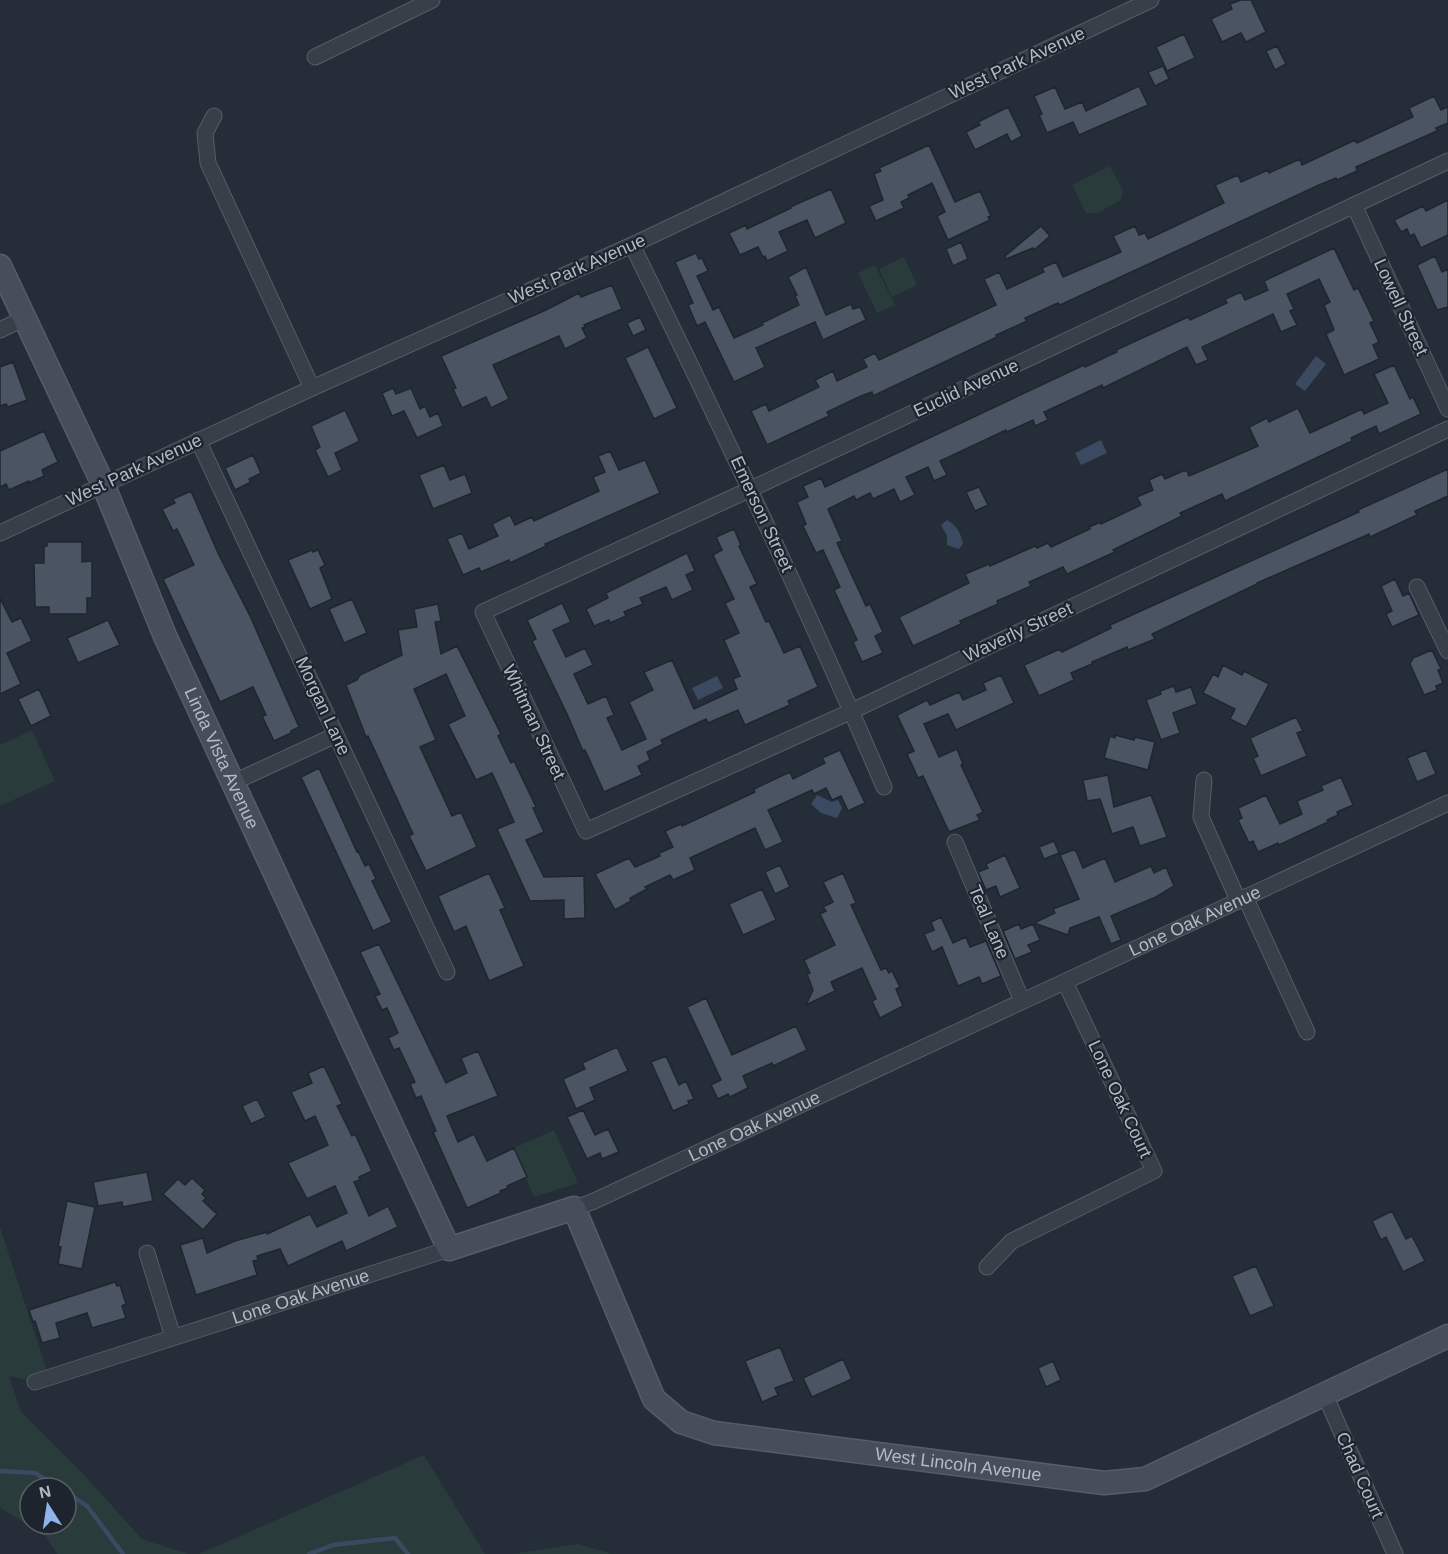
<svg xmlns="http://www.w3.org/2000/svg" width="1448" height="1554" font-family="Arial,sans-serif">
	<rect width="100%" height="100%" fill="#242d38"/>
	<path fill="#293b3b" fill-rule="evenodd" d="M1110,166l13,24 -2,10 -23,13h-12l-14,-28z
		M904,257l13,28 -25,12 -13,-28z
		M875,265l20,40 -18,8 -19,-40z
		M32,730l23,51 -55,25v-61z
		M554,1130l24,53 -44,14 -20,-49z
		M0,1227l49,150 -14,5 -26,-6 12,36 65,65 56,62 46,15h-131l-12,-19 -45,-27zM30,1488h36v36h-36z
		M424,1455l61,99h-286z
		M578,1544l35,10h-101z"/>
	<path fill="#3b4a60" d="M1316,356l10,8 -21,27 -10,-7z
		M1101,440l6,13 -26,12 -6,-12z
		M947,520c10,6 14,13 16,24l-4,5 -12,-4v-9l-6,-11z
		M717,676l6,12 -25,12 -6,-12z
		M817,795l15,7 6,-2 4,8 -5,10 -16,-5 -10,-9z"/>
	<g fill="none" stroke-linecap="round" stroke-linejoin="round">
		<path stroke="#3b4a60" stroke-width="4.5" d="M0,1471l35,2 24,15
			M66,1492l21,14 36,48
			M309,1554l24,-9 62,-7 13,16"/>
	</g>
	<path fill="#4b5462" stroke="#1f2630" stroke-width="1.5" d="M1241,0h10l15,32 -20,10 -5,-9 -19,9 -11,-23 21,-10 -2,-5z
		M1184,34l11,24 -28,13 -11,-24z
		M1277,46l9,18 -11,6 -9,-19z
		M1163,66l6,13 -14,7 -7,-14z
		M1139,86l9,19 -69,30 -6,-13 -26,11 -8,-18 3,-1 -8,-18 21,-9 10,22 17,-7 4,9z
		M1434,96l7,14 7,-3v16l-12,5 1,3 -81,36 1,4 -20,9 -1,-2 -17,7 -246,114 -13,6 -2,-2 -33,15 2,3 -31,14 1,2 -124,59 -1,-4 -11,4 -34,16 2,4 -62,29 -16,-34 15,-7 3,7 50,-24 -4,-7 18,-9 4,10 30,-14 -4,-8 12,-6 4,7 117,-55 -12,-26 15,-7 8,17 37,-17 -2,-4 14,-6 7,15 58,-25 -8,-16 22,-10 4,9 6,-2 3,6 76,-36 -9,-18 23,-10 3,7 27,-12 1,3 31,-14 2,6 53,-25 2,3 56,-26 -4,-9z
		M1008,107l14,29 -11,6 -4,-8 -32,16 -9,-18 14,-7 -2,-3z
		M929,145l26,57 25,-11 11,25 -3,1 2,3 -42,20 -11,-24 8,-4 -13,-29 -24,12 1,3 -8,4 3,6 -28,13 -7,-15 14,-6 -9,-26 7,-3 -2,-3z
		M831,189l15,34 -31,15 -8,-18 -28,12 9,19 -21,10 -2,-5 -2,1 -5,-10 -18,8 -11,-22 17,-8 1,4 44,-21 -1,-1z
		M1448,200v35l-27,13 -7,-14 -4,2 -3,-7 -6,3 -7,-12 29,-14 3,5z
		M1041,226l9,10 -16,14 -1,-2 -27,11 -1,-3z
		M961,242l7,17 -15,7 -7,-17z
		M1334,248l20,42 4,-2 16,33 -4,2 9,19 -6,3 6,14 -35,16 -18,-41 8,-4 -10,-25 6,-3 -11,-23 -32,15 7,15 -4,2 7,14 -16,7 -8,-18 -71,33 6,13 -12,5 -9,-18 -84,41 -1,-3 -58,27 4,8 -13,6 -2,-6 -26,12 -1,-2 -66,31 7,14 -13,6 -6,-14 -22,10 9,18 -15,7 -6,-13 -21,10 -3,-6 -14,7 -2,-4 -26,13 14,32 -5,2 29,63 4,-2 13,28 -8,4 8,17 -21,9 -9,-20 4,-2 -23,-50 6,-3 -17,-37 -7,3 -13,-27 3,-2 -9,-22 11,-5 -5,-11 18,-8 4,9 259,-122 1,2 32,-15 -1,-2 72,-33 2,3 37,-17 -2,-4 16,-7 4,8 23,-10 -4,-9z
		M696,253l3,6 3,-1 6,13 -11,5 16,34 6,-3 15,31 29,-13 -1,-2 37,-18 -4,-9 2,-1 -9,-18 18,-10 20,48 25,-11 2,5 7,-2 6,13 -43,20 -8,-18 -59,26 9,19 -31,15 -29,-60 -8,4 -9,-21 5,-2 -18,-41z
		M1435,256l7,16 6,-3v38l-11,3 -20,-45z
		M612,285l10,24 -38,16 1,2 -3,1 5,10 -22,11 -6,-13 -66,29 16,34 -18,9 -5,-11 -24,11 -9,-19 3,-1 -15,-32 105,-46 33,-17 2,4z
		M640,317l6,13 -13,6 -6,-13z
		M648,347l29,61 -23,11 -29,-61z
		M13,362l14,38 -19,7 -2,-3 -6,2v-39z
		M1394,365l16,34 3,-2 8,17 -42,20 -3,-8 -25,12 1,3 -127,60 -3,-7 -42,19 2,3 -69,34 2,2 -48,22 -4,-7 -34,15 2,4 -34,15 1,3 -38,17 1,3 -48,22 -14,-29 70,-34 -4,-9 24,-10 1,2 45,-20 2,2 11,-5 3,4 39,-18 -1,-2 12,-5v2l40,-19 -4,-8 16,-7 -4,-10 13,-6 3,5 18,-8h4l2,5 69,-30 -9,-19 18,-9 2,4 29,-14 12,25 52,-24 2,5 24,-11 -14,-29z
		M393,388l3,6 15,-6 9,21 5,-3 5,11 8,-4 5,13 -26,12 -13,-27 -12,5 -10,-23z
		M345,410l14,30 -1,2 -23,11 7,17 -14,7 -13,-27 5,-3 -9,-21z
		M44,431l14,31 -16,8 2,6 -15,7v-2l-20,9 -3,-6 -6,3v-36z
		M610,451l9,19 26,-10 15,33 -115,51 1,2 -36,17 -1,-3 -28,12 -2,-4 -16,7 -16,-36 15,-6 7,16 29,-13 -6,-12 18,-9 5,10 17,-8 2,4 65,-30 -6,-14 12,-5 -7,-16z
		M253,455l8,18 -12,6 2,3 -16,8 -10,-22z
		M444,465l6,15 15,-6 7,19 -39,16 -14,-34z
		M1448,469v27l-33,15 2,4 -47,22 -1,-3 -112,49v1l-105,50 3,5 -27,11 -1,-3 -35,15v2l-21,9 3,7 -35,16 -15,-31 36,-16 2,3 49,-24 -1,-3 249,-113 -1,-2z
		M979,487l9,18 -13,6 -9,-19z
		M191,491l27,62 33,65 48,109 -8,4v2l-17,8 -12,-25 4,-1 -13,-28 -33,15 -57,-123 31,-14 -17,-36 -4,2 -11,-22 13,-6 -2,-4z
		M734,529l7,16 -2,1 18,38 -7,3 16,35 3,-1 15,32 16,-7 18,41 -30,14 2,4 -45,20 -7,-15 -30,13 -2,-4 -45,21 2,4 -16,8 3,8 -12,6 4,9 -38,17 -19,-42 -2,1 -16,-37 -28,-58 -7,-15 4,-2 -9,-19 35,-17 9,19 -18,8 13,27 19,-9 8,17 -19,9 14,30 18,-8 8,19 -7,3 15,32 24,-11 -17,-37 24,-12 -9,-18 28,-12 22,49 43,-20 -4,-10 7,-3 -16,-36 15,-7 -14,-30 9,-4 -21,-44 9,-5 -6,-13z
		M47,542h35v20l10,-1v37h-5v16h-38v-7h-14l-1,-44h10v-17h3z
		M312,550l1,2 5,-2 7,15 -5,3 12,31 -22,10 -22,-49z
		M687,553l8,18 -9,4 7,15 -21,10 -6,-13 -26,11 3,6 -19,8 2,4 -16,7 -1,-3 -15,6 -8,-17 22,-11 -2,-5z
		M1395,579l8,17 6,-3 10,22 -27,12 -6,-13 6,-3 -11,-25z
		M0,598l12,24 9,-4 11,23 -25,12 14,31 -21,10z
		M352,599l15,34 -23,10 -15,-34z
		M438,604l3,17 -6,1 6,32 16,-8 44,88 -3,2 13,27 3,-2 22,46 -3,1 11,24 -18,8 18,37 40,-1 1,42 -21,1v-19l-34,1 -33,-72 17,-7 -15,-34 -7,-15 -16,7 -28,-56 17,-8 -19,-42 -32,15 22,51 -16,7 32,69 9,-4 16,35 -51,24 -17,-35 4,-2 -45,-98 -2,1 -20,-52 11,-5 3,-5 42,-20 -4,-25 19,-3 -3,-18z
		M108,620l12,25 -42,18 -11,-25z
		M1432,650l9,19 -3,1 5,13 -7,3 1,4 -13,5 -14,-31 3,-6z
		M1223,665l19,10 2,-4 25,13 -23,43 -16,-8 5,-10 -32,-16 10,-19 5,3z
		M1001,675l13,28 -58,27 -8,-16 -24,10 15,33 18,-8 6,15 -2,1 22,47 -6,3 3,5 -31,12 -26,-56 -5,2 -11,-24 7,-3 -17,-36 30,-15 3,5 29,-13 4,8 23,-10 -3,-7z
		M1174,686l2,6 15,-5 6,17 -24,9 7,20 -19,7 -15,-40 15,-6 -1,-3z
		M39,689l12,27 -20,10 -13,-27z
		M1296,717l7,14 -6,2 10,23 -46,20 -8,-18 5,-2 -8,-18z
		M1115,735l19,5 1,-3 20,5 -7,28 -44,-12 6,-22 5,2z
		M840,750l25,53 -17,8 -7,-15 -9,4 -6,-12 -12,6 -2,-4 -44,20 15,32 -18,8 -10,-22 -65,30 5,12 -22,10 -3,-5 -25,12 2,2 -17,9 1,3 -16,9 -20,-36 34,-16 6,9 25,-11 -1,-3 14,-6 -8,-16 16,-7 1,2 73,-34 -1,-3 36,-17 3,7 32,-16 -3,-5z
		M1426,750l10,24 -19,8 -10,-24z
		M319,768l38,84 1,-1 7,15 4,-2 7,15 -4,2 20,41 -19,9 -72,-154z
		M1108,775l6,32 37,-12 16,42 -27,9 -7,-19 -21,7 -12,-35 -13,2 -4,-21z
		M1341,777l12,28 -16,7 1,3 -11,5 1,2 -49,23 -1,-2 -20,9 -5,-11 -4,2 -11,-23 4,-2 -4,-10 28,-13 14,29 22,-10 -5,-13 26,-11 -2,-4z
		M1054,841l5,12 -15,6 -5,-12z
		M1073,850l3,1 7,17 22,-10 10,24 36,-16 3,7 12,-6 8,19 -18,11 -45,19 10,24 -10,4 -12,-27 -29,11 -2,7 -34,-12 21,-10 -2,-4 26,-10 -19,-44z
		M1005,855l15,33 -20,9 -4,-11 -10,4 -8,-18 10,-4 -2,-4z
		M780,865l10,22 -15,7 -10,-22z
		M489,873l16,35 -5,2 24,56 -35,15 -23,-55 -12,6 -16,-36z
		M843,873l13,30 -5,2 30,65 5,-2 3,5 3,-2 8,16 -4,2 7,17 -23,12 -8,-17 4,-2 -14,-31 -31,14 4,9 -29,14 7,-15 -6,-16 3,-1 -6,-13 31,-15 -15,-31 6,-3 -3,-4 10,-5 -10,-20z
		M762,889l14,31 -33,15 -14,-31z
		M941,917l12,26 13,-6 4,10 16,-6 15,35 -19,8 -3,-7 -21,9 -16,-39 -10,5 -8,-18 10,-4 -3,-8z
		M1019,924l2,5 12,-5 7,16 -12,5 4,7 -17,7 -12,-28z
		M379,944l67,139 21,-10 -6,-15 17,-7 20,45 -51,20 11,26 16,-8 13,27 27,-13 13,29 -20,9 1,2 -8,3 1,2 -34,15 -34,-76 3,-1 -15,-35 -5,2 -6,-14 5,-2 -16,-34 -5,2 -6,-12 10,-5 -11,-25 -5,2 -7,-14 5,-2 -20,-42z
		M706,998l26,57 64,-29 11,24 -34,16 -1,-3 -29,13 5,12 -18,9 -2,-3 -10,5 -7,-14 10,-5 -34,-73z
		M617,1047l11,24 -38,17 5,12 -19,9 -13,-30 22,-10 -3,-6z
		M666,1056l13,29 7,-4 8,18 -6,2 1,3 -16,7 -22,-49z
		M324,1066l18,38 -5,2 15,30 3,-2 17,37 -13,6 1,3 -6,2 15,34 19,-10 10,21 -52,24 -4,-10 -54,25 -8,-17 -23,7 1,4 -5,1 4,14 -61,20 -16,-50 23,-7 4,15 28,-12 32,-9v2l43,-20 7,13 30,-14 -12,-27 -28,13 -19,-36 40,-18 -13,-29 -10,5 -14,-29 21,-9 -4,-10z
		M257,1099l9,18 -15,7 -9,-18z
		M583,1110l12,25 13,-6 11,23 -17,7 -2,-6 -13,6 -20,-42z
		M147,1172l6,29 -30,6 -1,-5 -24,4 -5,-24z
		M192,1178l13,12 -3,4 4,4 -3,3 14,13 -14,16 -40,-36 15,-15 7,6z
		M67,1201l28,6 -13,62 -24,-5 3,-17 -3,-1z
		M1392,1211l14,28 6,-3 13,25 -22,11 -17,-35 -5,3 -9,-19z
		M1256,1266l18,40 -24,10 -18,-40z
		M115,1282l2,4 3,-1 6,19 -4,2 4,12 -34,10 -5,-15 -31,10 4,15 -18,5 -7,-22 -2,1 -4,-12z
		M780,1347l14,34 -19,7 3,7 -16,7 -17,-41z
		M843,1359l9,20 -40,18 -9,-19z
		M1053,1361l8,19 -15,7 -8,-19z"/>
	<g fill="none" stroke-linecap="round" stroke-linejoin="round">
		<g stroke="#565d67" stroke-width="17">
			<g id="street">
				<path d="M315,57l117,-57"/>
				<path d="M214,116l-9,17 3,30 104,225"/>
				<path d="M1448,161l-697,328 -268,123 103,219 266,-120 596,-282"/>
				<path d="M1354,205l94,204"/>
				<path d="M632,245c88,179 174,359 252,542"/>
				<path d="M0,330l25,-12"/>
				<path d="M198,440l249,532"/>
				<path d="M0,533l312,-145 320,-143 519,-245"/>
				<path d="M1417,587l31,64"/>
				<path d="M1204,780l-3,37 37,83"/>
				<path d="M232,783l104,-48"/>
				<path d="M955,842l67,159"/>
				<path d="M1245,897l62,135"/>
				<path id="s1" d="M574,1208l18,-6 856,-399"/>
				<path d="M147,1253l26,84"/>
				<path d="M987,1267l25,-26 142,-70 -89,-189"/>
				<path id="s2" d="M35,1382l414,-133"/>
				<path d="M1325,1395l70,159"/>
			</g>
		</g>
		<g stroke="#565d67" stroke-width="25">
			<g id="secondary">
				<path id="s3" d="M0,266l103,218 62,152 284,613 125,-41 80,191 27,23 33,11 390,50 41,-4 303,-143"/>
			</g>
		</g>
		<use href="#street" stroke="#383f49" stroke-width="15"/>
		<use href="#secondary" stroke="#464e5b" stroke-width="22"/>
	</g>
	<g text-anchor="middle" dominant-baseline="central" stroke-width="4.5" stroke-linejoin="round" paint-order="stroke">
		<g font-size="18" fill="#b3bac5" stroke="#1d242e">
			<text transform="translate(1017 63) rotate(-25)">West Park Avenue</text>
			<text transform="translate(577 269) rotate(-24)">West Park Avenue</text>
			<text transform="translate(1401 307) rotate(65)">Lowell Street</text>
			<text transform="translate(966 388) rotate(-25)">Euclid Avenue</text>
			<text transform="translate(134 470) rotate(-25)">West Park Avenue</text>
			<text transform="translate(762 514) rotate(65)">Emerson Street</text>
			<text transform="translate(1018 632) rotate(-25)">Waverly Street</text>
			<text transform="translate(323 706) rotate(65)">Morgan Lane</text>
			<text transform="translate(534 722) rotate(65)">Whitman Street</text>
			<text stroke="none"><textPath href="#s3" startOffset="540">Linda Vista Avenue</textPath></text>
			<text stroke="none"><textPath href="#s1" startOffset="684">Lone Oak Avenue</textPath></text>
			<text transform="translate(989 922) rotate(67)">Teal Lane</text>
			<text transform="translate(1120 1099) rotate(65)">Lone Oak Court</text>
			<text stroke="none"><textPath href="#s1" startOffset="198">Lone Oak Avenue</textPath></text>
			<text stroke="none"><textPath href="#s2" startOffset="279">Lone Oak Avenue</textPath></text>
			<text stroke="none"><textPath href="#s3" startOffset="1736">West Lincoln Avenue</textPath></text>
			<text transform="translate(1360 1475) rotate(66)">Chad Court</text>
		</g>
	</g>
	<g transform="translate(48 1506) rotate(348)"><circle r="28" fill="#1d242e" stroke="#59606a" stroke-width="1.5"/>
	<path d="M0-4.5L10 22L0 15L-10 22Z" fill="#90b3ed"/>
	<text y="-9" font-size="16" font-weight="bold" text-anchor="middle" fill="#b3bac5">N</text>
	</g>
</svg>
